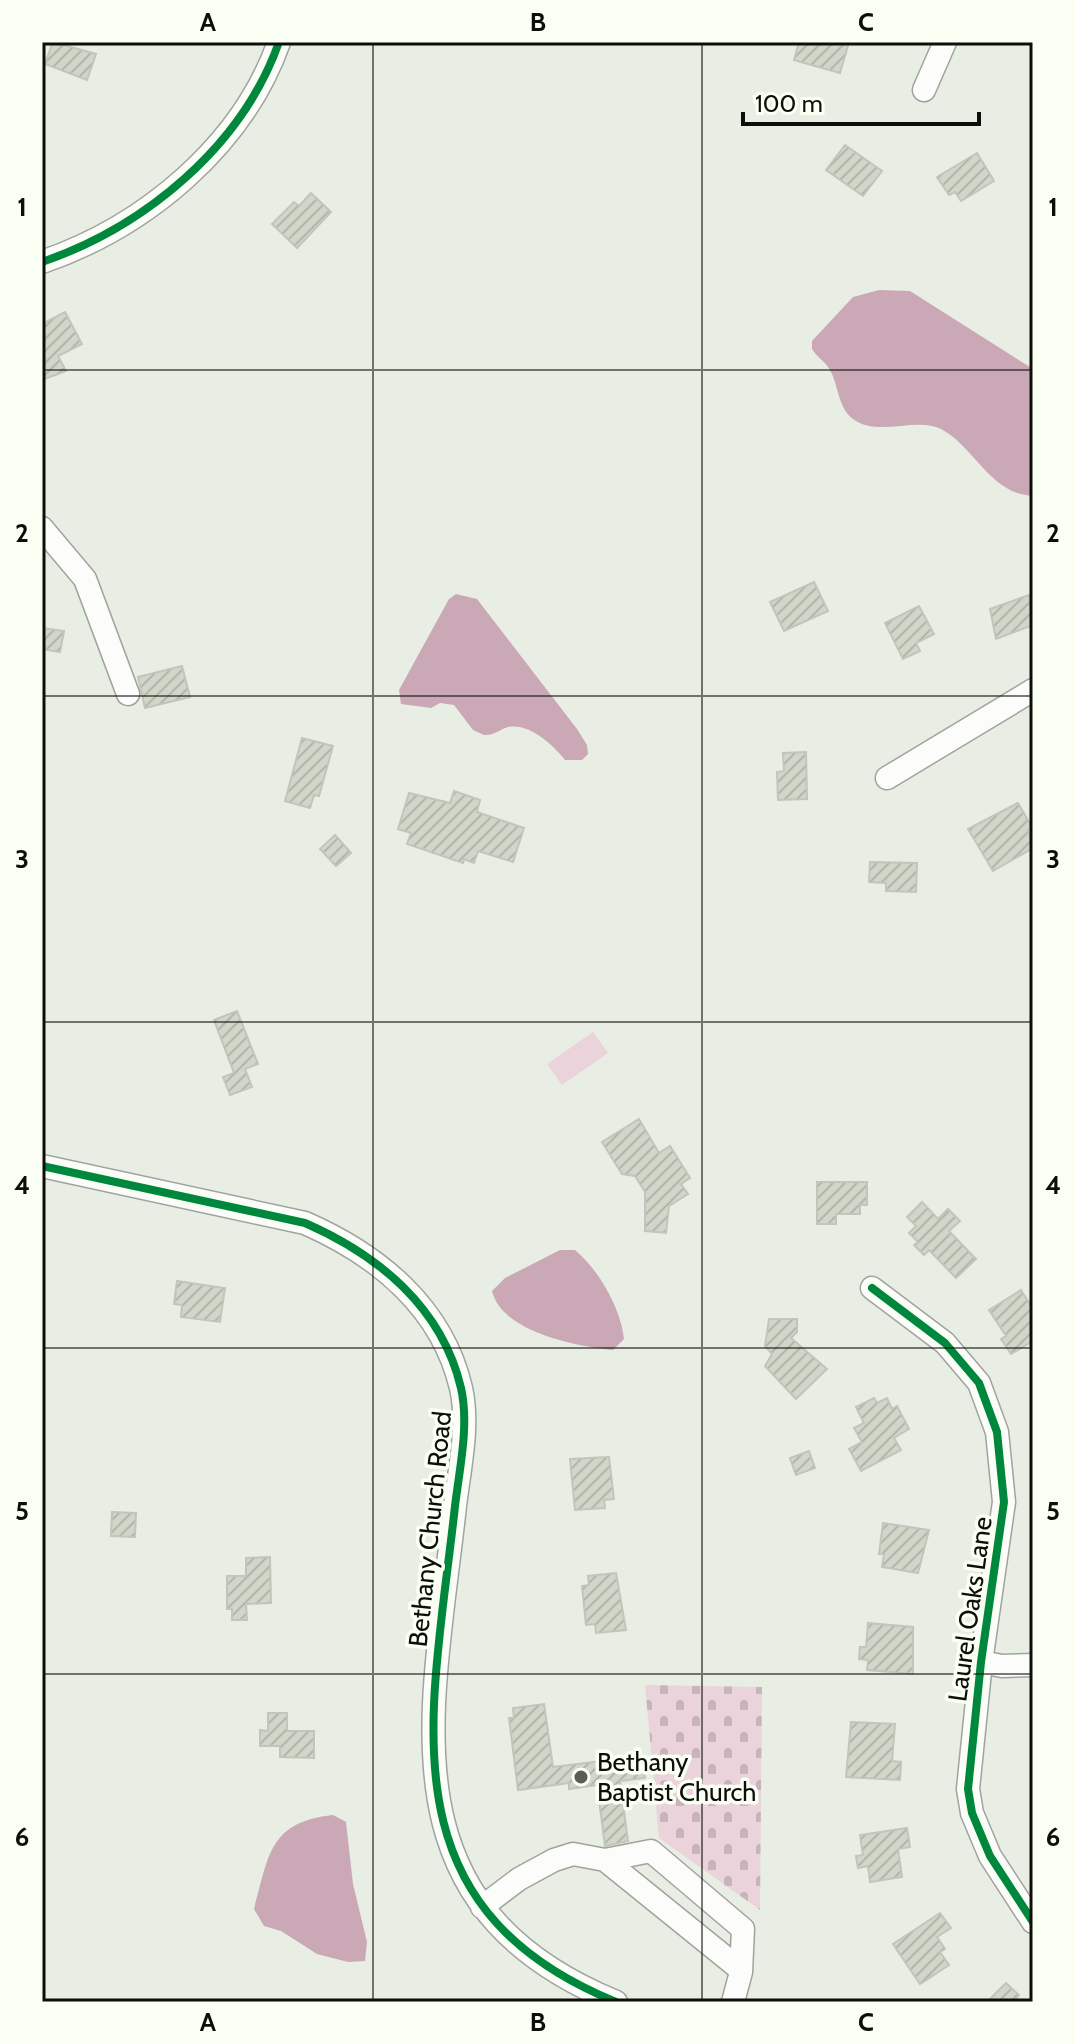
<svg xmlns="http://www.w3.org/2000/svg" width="1075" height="2044" font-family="Cabin,sans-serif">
	<defs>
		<pattern id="cemetery-stones" width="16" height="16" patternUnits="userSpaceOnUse" patternTransform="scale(2)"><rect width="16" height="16" fill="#ead3da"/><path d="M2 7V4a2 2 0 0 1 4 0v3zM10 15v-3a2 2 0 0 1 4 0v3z" fill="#c8b4ba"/></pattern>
		<pattern id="building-hatch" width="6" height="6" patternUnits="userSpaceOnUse" patternTransform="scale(2)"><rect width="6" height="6" fill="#d0d7c9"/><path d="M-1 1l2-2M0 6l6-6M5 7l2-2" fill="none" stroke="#b1b7ab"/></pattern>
	</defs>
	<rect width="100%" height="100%" fill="#e9eee4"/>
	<path fill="url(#cemetery-stones)" d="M645,1685l117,2 -2,223 -101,-72z"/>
	<path fill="#ead3da" d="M593,1032l15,21 -46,32 -15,-21z"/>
	<path fill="#cba8b6" d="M879,290l31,1 123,78v127c-43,-2 -58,-49 -92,-67 -24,-12 -61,7 -85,-8 -20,-12 -16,-37 -28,-54 -4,-6 -12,-11 -16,-18v-8l41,-44z
		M456,594l21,5 100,130 10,16 1,9 -6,6h-17c-12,-15 -35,-37 -57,-33 -8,2 -14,9 -24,8l-11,-5 -19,-25 -14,-2 -9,5 -30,-4 -2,-14 50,-91z
		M560,1250h15c23,19 46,58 49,89l-11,11c-38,-4 -111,-18 -121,-59l13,-13z
		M333,1815l13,7 7,62 14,58 -2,19 -17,1 -31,-8 -36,-23 -17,-5 -10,-17c15,-54 15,-87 79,-94z"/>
	<path fill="url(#building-hatch)" stroke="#c1c5bd" stroke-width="2" d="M53,42l43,12 -9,26 -42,-16z
		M799,42h50l-9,31 -46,-13z
		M845,145l37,26 -19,25 -37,-26z
		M977,153l17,28 -33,20 -6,-9 -6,3 -12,-18z
		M311,193l20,19 -34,36 -25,-24 22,-22 5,4z
		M65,312l17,32 -24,12 8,15 -24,9v-56z
		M814,582l14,29 -44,20 -14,-29z
		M1029,595l4,30 -37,14 -6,-30z
		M919,606l15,28 -18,9 4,8 -17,8 -18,-36z
		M42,628l22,3 -4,21 -18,-3z
		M182,666l8,31 -45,11 -7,-31z
		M302,738l31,8 -14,50 -5,-1 -4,13 -25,-7z
		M806,752l1,47 -29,1 -1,-28 7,-1 -1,-18z
		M454,791l26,9 -3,12 47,16 -11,34 -35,-11 -4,12 -10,-4 -1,4 -56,-19 4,-11 -13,-4 11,-36 41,10z
		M1018,803l14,24 -4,3 5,18 -40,23 -25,-42z
		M335,835l16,18 -15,13 -16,-17z
		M870,862l47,1 -1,29 -30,-1v-8l-17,-1z
		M237,1011l21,53 -13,5 7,18 -22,8 -7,-18 11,-4 -20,-53z
		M639,1119l20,34 11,-7 20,32 -9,6 7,10 -19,12 -3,27 -21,-2v-39l-10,-16 -13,-2 -20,-32z
		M817,1182h50v23h-7v9h-24v10h-19z
		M922,1202l16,17 10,-10 12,12 -11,10 27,28 -20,19 -27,-28 -5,5 -10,-10 4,-3 -9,-9 7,-7 -9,-9z
		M177,1281l48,7 -5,34 -39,-5 1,-12 -8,-1z
		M1021,1290l12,19v32l-22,13 -10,-15 5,-3 -17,-26z
		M769,1319h28v13l-6,6 36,31 -31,30 -31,-33 7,-12 -7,-8z
		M874,1398l3,5 10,-5 5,11 5,-3 12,23 -15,9 7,12 -40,21 -12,-22 13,-7 -8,-14 10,-5 -8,-16z
		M809,1451l6,17 -19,7 -6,-17z
		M609,1457l5,42 -10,1 1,8 -30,2 -5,-51z
		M112,1512l24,1 -1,24 -24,-1z
		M883,1523l46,7 -11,43 -36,-6 2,-13h-5z
		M270,1557l1,46 -25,1 1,16h-15v-11h-5v-33h19v-18z
		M616,1573l10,57 -30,3 -1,-9 -9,1 -4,-39 7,-1 -1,-9z
		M868,1623l45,4v47l-46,-4 1,-10 -9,-1 1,-12h6z
		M544,1704l9,63 89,-11 3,22 -25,3 8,60 -23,5 -8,-61 -28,4v-6l-51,7 -9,-72h5l-1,-10z
		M268,1713h19v18h27v27l-34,-1v-11h-20v-16l8,1z
		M851,1722l44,2 -3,37 9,1 -1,18 -54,-3z
		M907,1828l3,19 -12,2 4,28 -32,5 -2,-16 -10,2 -2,-12 7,-1 -3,-20z
		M940,1913l11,15 -14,9 8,12 -5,3 9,13 -29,19 -27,-40z
		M1006,1983l13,12 -6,7h-26z"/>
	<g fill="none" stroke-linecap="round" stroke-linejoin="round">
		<g stroke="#a0a49c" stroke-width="25">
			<path id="minor" d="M924,90l21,-48
				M42,262c102,-35 200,-115 237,-220
				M42,528l43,51 43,115
				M887,778l146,-88
				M42,1166l263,57c73,32 137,84 156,165 9,40 -3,86 -7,127 -23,203 -72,391 162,487
				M872,1288l73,55 34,40 18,49 7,70 -23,160 -13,127 4,24 18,43 43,66
				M981,1662l21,4 31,-1
				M605,1860l136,110
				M482,1907l37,-28 35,-19 19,-6 32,6 46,-9 92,78 -2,43 -8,30"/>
		</g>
		<use href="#minor" stroke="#fcfcfb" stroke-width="22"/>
		<g stroke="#f9fff3" stroke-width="13">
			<path id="cycleway" d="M42,262c102,-35 200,-115 237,-220
				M42,1166l263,57c73,32 137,84 156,165 9,40 -3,86 -7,127 -23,203 -72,391 162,487
				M872,1288l73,55 34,40 18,49 7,70 -23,160 -13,127 4,24 18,43 43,66"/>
		</g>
		<use href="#cycleway" stroke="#00873e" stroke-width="8"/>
	</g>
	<path fill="none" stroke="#0c0f09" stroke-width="2" stroke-opacity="0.55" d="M373,42v1960M702,42v1960M42,370h991M42,696h991M42,1022h991M42,1348h991M42,1674h991"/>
	<circle fill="#595d56" stroke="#f9fff3" stroke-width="3" cx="581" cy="1777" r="8"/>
	<g text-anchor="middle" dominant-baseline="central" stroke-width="7" stroke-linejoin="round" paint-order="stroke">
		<g font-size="26" fill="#0c0f09" stroke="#f9fff3">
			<text transform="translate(430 1529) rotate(-84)">Bethany Church Road</text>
			<text transform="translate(970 1609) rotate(-82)">Laurel Oaks Lane</text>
		</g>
		<g font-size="26" fill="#0c0f09" stroke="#f9fff3" text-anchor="start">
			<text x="597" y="1762">Bethany<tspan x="597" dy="30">Baptist Church</tspan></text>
		</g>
	</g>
	<rect width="1075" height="2044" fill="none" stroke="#f9fff3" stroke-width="88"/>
	<path d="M743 112v12h236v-12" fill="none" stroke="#0c0f09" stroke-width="4"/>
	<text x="755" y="112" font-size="24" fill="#0c0f09" stroke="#f9fff3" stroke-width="6" paint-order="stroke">100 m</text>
	<rect x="44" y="44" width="987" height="1956" fill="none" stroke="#0c0f09" stroke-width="3"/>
	<g font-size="26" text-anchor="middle" font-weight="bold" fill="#0c0f09">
		<text x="208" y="31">A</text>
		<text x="538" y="31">B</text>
		<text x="866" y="31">C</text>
		<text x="22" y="216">1</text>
		<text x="1053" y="216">1</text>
		<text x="22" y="542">2</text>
		<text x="1053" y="542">2</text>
		<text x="22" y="868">3</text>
		<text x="1053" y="868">3</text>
		<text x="22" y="1194">4</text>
		<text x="1053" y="1194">4</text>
		<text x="22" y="1520">5</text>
		<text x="1053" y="1520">5</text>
		<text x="22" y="1846">6</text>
		<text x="1053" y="1846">6</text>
		<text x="208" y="2031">A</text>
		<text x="538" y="2031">B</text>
		<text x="866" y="2031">C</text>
	</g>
</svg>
